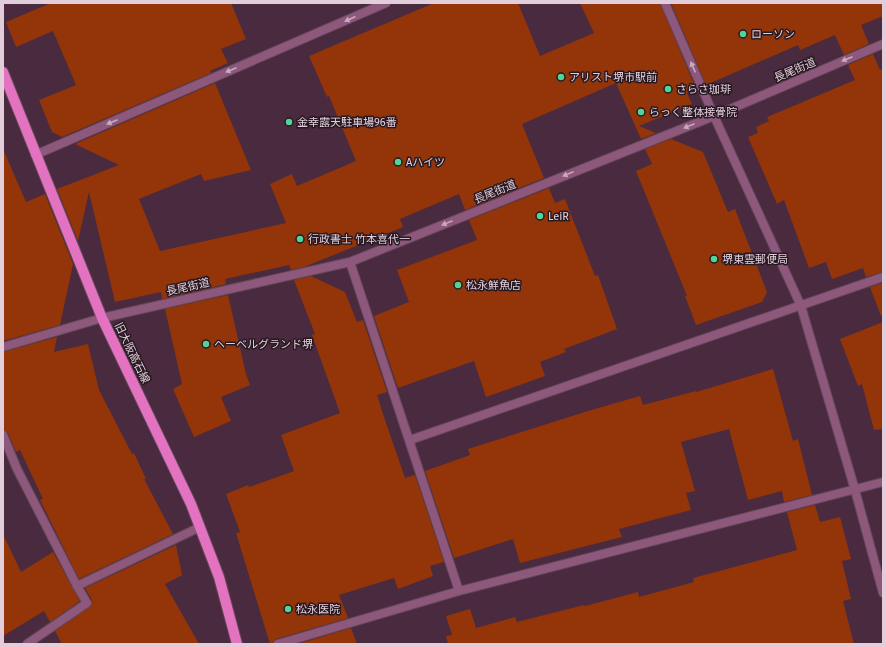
<svg xmlns="http://www.w3.org/2000/svg" width="886" height="647" font-family="'Fira Sans','Noto Sans JP',sans-serif">
	<rect width="100%" height="100%" fill="#4a2a3f"/>
	<path fill="#933409" d="M51,3h180l15,36 -25,10 7,14 -18,8 1,2 -149,64 -10,-5 -13,-32 37,-15 -23,-54 -37,16 -10,-25z
		M434,3h84l22,53 54,-23 -14,-30h80l36,86 -9,4 5,11 -53,22 17,7 -15,6 -25,-56 -94,41 22,54 -79,32 -6,-16 -59,25 3,8 -99,40 -13,3 -2,-5 -64,14 1,5 -64,15 -1,-7 -46,10 -26,-110 -11,49 -21,-52 62,-24 -44,-21 140,-61 36,87 -47,11 -3,-7 -62,25 21,52 126,-28 -16,-39 22,-10 5,12 59,-25 -27,-65 -2,1 -18,-41z
		M671,3h212v13l-22,9 8,19 -25,11 -9,-20 -35,15 -2,-5 -92,40z
		M873,54l7,16 3,-1v203l-17,5 -3,-9 -31,11 -6,-17 -17,6 -25,-68 -7,4 -29,-67 10,-4 -2,-6 13,-6 -2,-4 88,-37 -7,-15z
		M671,139l32,13 25,60 7,-3 32,83 -5,10 -66,23 -11,-29h2l-51,-125 16,-7 -7,-15z
		M3,149l23,53 19,-8 28,70 -13,61 -57,16z
		M549,188l6,15 10,-4 30,77 3,-1 19,54 -53,20 2,3 -26,10 5,14 -59,21 -12,-36 -76,27 -24,-72 35,-14 -12,-32 80,-30 -8,-20z
		M311,276l34,16 12,30 6,-2 24,72 -10,3 7,22 21,61 10,-3 29,87 -14,4 3,10 -35,13 -4,-11 -55,17 9,23 -72,21 -2,2 -1,3h-3l-34,-111 4,-1 -14,-38 22,-9 1,2 45,-16 -13,-36 59,-22 -28,-78 3,-1 -21,-54z
		M883,283v32l-2,1 -11,-29z
		M228,295l18,79 4,11 -29,12 10,24 -37,16 -21,-48 9,-5 -17,-75z
		M883,322v107l-9,1 -12,-46 -4,2 -18,-47z
		M57,337l-3,15 34,-8 11,46 33,64 2,-1 12,26h-2l29,55 -94,45 -39,-79 3,-1 -23,-49 -4,2 -8,-19 -5,-3v-78z
		M773,369l20,72 5,-2 14,56 -28,7 -2,-11 -34,9 -19,-71 -48,13 14,49 -9,2 5,17 -72,19 3,8 -102,26 -7,-24 -59,19 -29,-87 45,-16 -2,-6 120,-38 52,-15 3,9 53,-14v1z
		M815,505l5,17 20,-5 11,42 -9,2 9,38 -8,2 11,43h-406l-2,-8 6,-1 -6,-19 24,-7 6,19 39,-11 2,5 67,-17 1,1 53,-14 1,5 55,-15 -1,-4 104,-28 -10,-38z
		M3,534l18,38 32,-20 27,49 -30,21 -6,-11 -41,25z
		M176,545l6,30 -17,9 34,60h-137l-7,-13 37,-26v-5l-7,-12z
		M351,628l6,16h-59z"/>
	<g fill="none" stroke-linecap="round" stroke-linejoin="round">
		<g stroke="#65485b" stroke-width="10">
			<path id="service" d="M3,435l14,34 60,117"/>
		</g>
		<g stroke="#65485b" stroke-width="10">
			<path id="minor" d="M665,3l49,113
				M35,155l351,-152
				M350,262l109,329
				M102,318l248,-56 364,-146 169,-72
				M410,440l473,-163
				M27,644l60,-41 -10,-17 123,-59
				M278,644l181,-53 424,-109"/>
		</g>
		<g stroke="#65485b" stroke-width="10">
			<path id="tertiary" d="M714,116l87,190 54,184 28,103
				M3,347l99,-29"/>
		</g>
		<g stroke="#65485b" stroke-width="12">
			<path id="primary" d="M3,72l99,246 89,186 28,73 18,67"/>
		</g>
		<use href="#service" stroke="#8e577c" stroke-width="8"/>
		<use href="#minor" stroke="#8e577c" stroke-width="8"/>
		<use href="#tertiary" stroke="#8e577c" stroke-width="8"/>
		<use href="#primary" stroke="#e372c1" stroke-width="10"/>
	</g>
	<defs><path id="oneway-solid" d="M-6-.8H1V-3.2L6.5 0L1 3.2V.8H-6Z"/></defs>
	<g fill="#c9aabe">
		<use href="#oneway-solid" transform="translate(350 19) rotate(156)"/>
		<use href="#oneway-solid" transform="translate(847 59) rotate(157)"/>
		<use href="#oneway-solid" transform="translate(693 67) rotate(-114)"/>
		<use href="#oneway-solid" transform="translate(231 70) rotate(157)"/>
		<use href="#oneway-solid" transform="translate(112 122) rotate(157)"/>
		<use href="#oneway-solid" transform="translate(689 126) rotate(158)"/>
		<use href="#oneway-solid" transform="translate(568 174) rotate(158)"/>
		<use href="#oneway-solid" transform="translate(447 223) rotate(158)"/>
	</g>
	<g fill="#52d397" stroke="#271922" stroke-width="1.5">
		<circle cx="743" cy="34" r="4"/>
		<circle cx="561" cy="77" r="4"/>
		<circle cx="668" cy="89" r="4"/>
		<circle cx="641" cy="112" r="4"/>
		<circle cx="289" cy="122" r="4"/>
		<circle cx="398" cy="162" r="4"/>
		<circle cx="540" cy="216" r="4"/>
		<circle cx="300" cy="239" r="4"/>
		<circle cx="714" cy="259" r="4"/>
		<circle cx="458" cy="285" r="4"/>
		<circle cx="206" cy="344" r="4"/>
		<circle cx="288" cy="609" r="4"/>
	</g>
	<g text-anchor="middle" dominant-baseline="central" stroke-width="3" stroke-linejoin="round" paint-order="stroke">
		<g font-size="11" fill="#e2ceda" stroke="#271922" text-anchor="start">
			<text x="751" y="34">ローソン</text>
			<text x="569" y="77">アリスト堺市駅前</text>
			<text x="676" y="89">さらさ珈琲</text>
			<text x="649" y="112">らっく整体接骨院</text>
			<text x="297" y="122">金幸露天駐車場96番</text>
			<text x="406" y="162">Aハイツ</text>
			<text x="548" y="216">LeiR</text>
			<text x="308" y="239">行政書士 竹本喜代一</text>
			<text x="722" y="259">堺東雲郵便局</text>
			<text x="466" y="285">松永鮮魚店</text>
			<text x="214" y="344">ヘーベルグランド堺</text>
			<text x="296" y="609">松永医院</text>
		</g>
		<g font-size="11" fill="#e2ceda" stroke="#271922">
			<text transform="translate(795 70) rotate(-23)">長尾街道</text>
			<text transform="translate(495 192) rotate(-22)">長尾街道</text>
			<text transform="translate(188 287) rotate(-13)">長尾街道</text>
			<text transform="translate(132 353) rotate(64)">旧大阪高石線</text>
		</g>
	</g>
	<rect width="886" height="647" fill="none" stroke="#e2ceda" stroke-width="8"/>
</svg>
